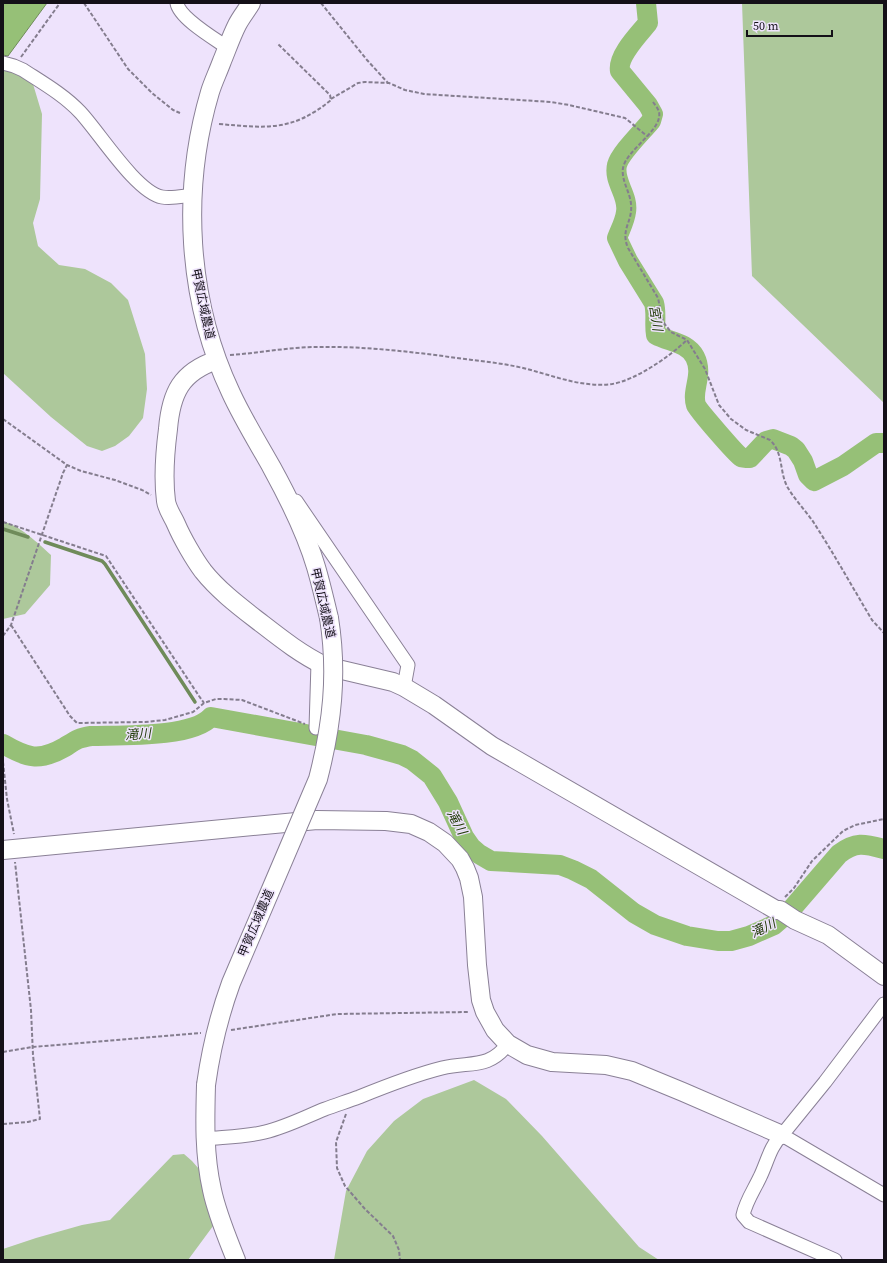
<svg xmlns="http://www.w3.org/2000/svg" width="887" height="1263" font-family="'Source Serif 4','Noto Sans JP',serif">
	<rect width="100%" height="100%" fill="#eee3fc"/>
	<path fill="#adc89b" d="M742,3h142v400l-132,-127z
		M3,69l10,2 20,13 9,30 -2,85 -7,24 5,23 21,19 26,4 26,14 17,17 17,54 2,35 -4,29 -14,18 -14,10 -13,5 -15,-5 -36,-29 -48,-44z
		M3,522c14,1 37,23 48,33l-1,30 -25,29 -22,5z
		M474,1080l32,19 36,37 97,111 20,13h-325l12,-69 21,-40 27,-30 29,-22z
		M184,1154l8,7 22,25 2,36 -28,38h-185v-11l33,-11 46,-13 28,-5 63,-65z"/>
	<path fill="#96c077" stroke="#6f8b5a" d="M3,3h44l-39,53 -5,-1z"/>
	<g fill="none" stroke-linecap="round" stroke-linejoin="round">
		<path stroke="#6f8b5a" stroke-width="3.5" d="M3,529l25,8
			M45,542l57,19 3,3 90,138"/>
		<path stroke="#96c077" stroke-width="20" d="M646,3l2,20c-9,11 -31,33 -28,48l28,34 5,9 -2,7c-8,10 -31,32 -34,44 -4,17 12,30 9,47 -1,9 -6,18 -9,26l11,23 26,42c3,11 0,21 2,32 13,7 31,7 39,22 9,18 -4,33 1,48 2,5 40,49 45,52 2,1 6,1 9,1l16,-17 7,-2 18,7 5,4 7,11 5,14 6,6 29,-15 33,-23h8
			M3,744c24,14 36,18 62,3 11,-7 13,-9 26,-11 28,-1 101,2 120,-19l155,28 36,10 10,5 20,16 16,26 16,35 7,10 8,7 12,7 69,4 13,5 18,9 43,34 21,12 32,11 31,5h13l18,-5 25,-11 15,-13 50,-58c17,-13 26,-10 45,-5"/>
		<g stroke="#8a8096" stroke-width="15">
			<path id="street" d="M177,3c2,15 38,36 51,45
				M3,63l11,3 9,4c20,13 41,25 57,42 19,20 56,80 82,85 10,2 21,-1 31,-2
				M296,501l112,164 -4,22
				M316,728l2,-65
				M782,1135l102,60
				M205,1139c20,-2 41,-2 60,-7 21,-5 40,-15 60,-23 11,-4 23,-8 34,-12 27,-11 55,-22 83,-29 28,-7 46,2 66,-24
				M835,1260l-86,-38 -6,-7c3,-14 11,-25 17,-38 7,-14 10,-31 22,-42l43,-53 59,-78"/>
		</g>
		<g stroke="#8a8096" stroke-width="20">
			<path id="secondary" d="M251,3c-4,7 -10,14 -14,22 -6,12 -10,24 -15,36 -4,11 -9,21 -12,31 -29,98 -23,208 21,301 12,26 27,50 41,75 17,31 34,65 44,99 5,17 9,34 13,51
				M217,360c-36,12 -46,33 -49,69 -3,23 -5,49 -2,72 1,8 7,16 10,23 6,14 18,35 27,47 15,19 36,35 54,49 22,17 43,34 68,46l68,16 11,5 30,18 58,41 284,164h4l15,10 33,15 56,41
				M3,850l314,-30 69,1 25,3 18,8 16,11 15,16 5,9 4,10 4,19 4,68 4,35 4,12 10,18 13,14 19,11 25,7 54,3 26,6 51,21 99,43
				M206,1085c-1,35 -2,70 6,105 5,24 15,47 24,70"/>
		</g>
		<path stroke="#847d8e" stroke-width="2" stroke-dasharray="4 2" stroke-linecap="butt" d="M84,3l44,66 24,24 21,17 7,3
			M321,3l46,57 21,23
			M21,57l39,-54
			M331,99l27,-16 7,-1 24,1 16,7 19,4 127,8 18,3 56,13 22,18
			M653,102c2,3 5,6 6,10 4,18 -33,38 -36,56 -2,12 7,24 8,36 2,18 -11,25 -3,44l30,50 5,24 8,10 16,8 18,29 14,36 12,14 15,11 24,10c14,13 9,33 18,48 7,12 18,23 26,35 20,31 39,65 58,97l12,13
			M219,124c47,4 73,8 112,-24l-1,-5 -53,-52
			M230,355c30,-2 59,-8 88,-8 51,-1 103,6 154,13 17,2 34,4 51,8 29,7 58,20 89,16 24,-4 57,-27 75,-44
			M3,419l64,46 14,6 34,9 27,10 9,5
			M3,522l103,34 93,140 5,7
			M11,625l59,91 7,7 68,-1 20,-2 28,-8 11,-9 12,-4h8l18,1 63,24
			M3,636l8,-11 52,-152 4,-8
			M3,762l4,37 7,35
			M785,897l9,-9 18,-27 31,-30 12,-6 29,-6
			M231,1030l106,-16 132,-2
			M3,1052l29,-5 169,-14
			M346,1114l-10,28 1,26 8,18 20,23 28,27 6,14 1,10
			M3,1124l25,-2 12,-3 -7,-64 -2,-45 -16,-148"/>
		<use href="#street" stroke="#fff" stroke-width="13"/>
		<use href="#secondary" stroke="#fff" stroke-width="18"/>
		<g stroke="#8a8096" stroke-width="20" stroke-linecap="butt">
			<path id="secondary-bridge" d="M206,1085c5,-36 13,-69 25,-102l87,-204c14,-54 20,-105 11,-161"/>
		</g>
		<use href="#secondary-bridge" stroke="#fff" stroke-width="18"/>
	</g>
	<g text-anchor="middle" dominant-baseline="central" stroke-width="3" stroke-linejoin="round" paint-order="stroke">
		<g font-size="12" fill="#141018" stroke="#eee3fc">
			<text transform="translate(203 304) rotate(78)">甲賀広域農道</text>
			<text transform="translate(323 603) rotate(77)">甲賀広域農道</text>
			<text transform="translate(256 923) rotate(-67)">甲賀広域農道</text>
		</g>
		<g font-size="13" font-style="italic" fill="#243e0a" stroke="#eee3fc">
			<text transform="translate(656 318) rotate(81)">宮川</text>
			<text transform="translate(138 734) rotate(-4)">滝川</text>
			<text transform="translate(457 822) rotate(61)">滝川</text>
			<text transform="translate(763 928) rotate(-26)">滝川</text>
		</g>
	</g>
	<rect width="887" height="1263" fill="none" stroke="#141018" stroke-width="8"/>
	<path d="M747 30v6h85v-6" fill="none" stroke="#141018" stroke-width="2"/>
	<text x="753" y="30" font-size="12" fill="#141018" stroke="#eee3fc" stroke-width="3" paint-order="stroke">50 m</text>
</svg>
